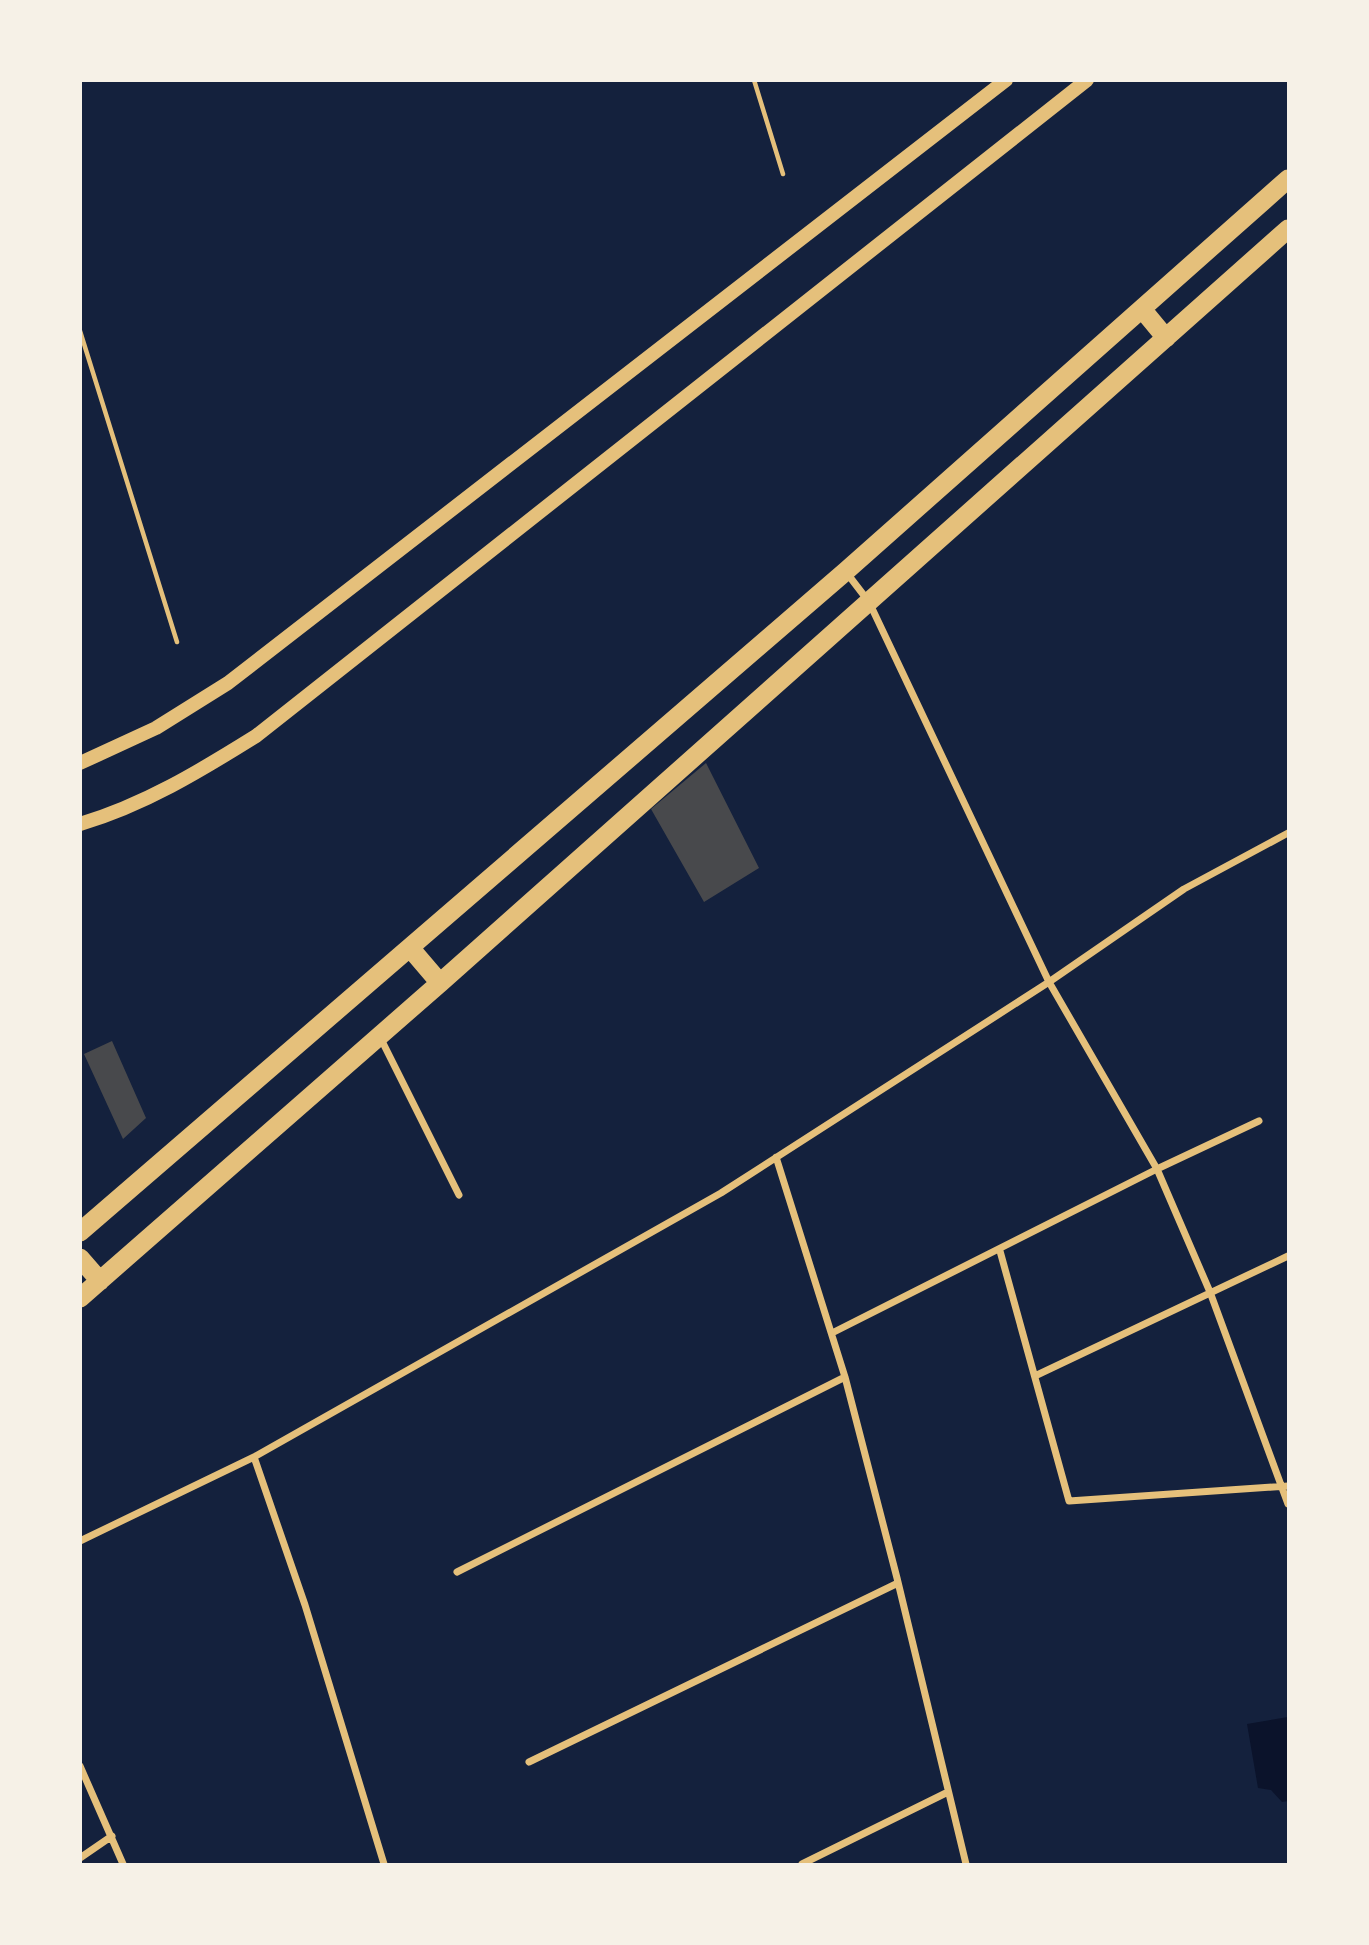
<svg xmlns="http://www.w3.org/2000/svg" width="1369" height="1945" font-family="Figtree,sans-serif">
	<rect width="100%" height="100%" fill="#14213d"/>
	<path fill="#0b132b" d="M1288,1717v84l-6,1 -11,-12 -13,-2 -11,-64z"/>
	<path fill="#48494c" d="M706,763l53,105 -55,34 -53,-93z
		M112,1041l34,77 -23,21 -39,-85z"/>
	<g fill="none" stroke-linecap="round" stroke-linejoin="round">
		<path stroke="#e5c07b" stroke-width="4.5" d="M754,80l29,94
			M80,331l97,311"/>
		<path stroke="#e5c07b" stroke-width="7" d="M846,572l23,30 180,380 108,187 53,123 78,212
			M380,1037l79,158
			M776,1157l69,220 52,201 69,286
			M1000,1251l69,250 219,-15
			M832,1333l325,-164 102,-48
			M1037,1375l251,-119
			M254,1457l51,148 79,259
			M80,1541l174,-84 467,-264 328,-211 135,-93 104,-56
			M457,1572l388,-195
			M529,1762l369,-179
			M80,1766l43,98
			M80,1858l32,-22
			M802,1864l146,-72"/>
		<path stroke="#e5c07b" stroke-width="14" d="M80,763l76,-35 72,-45 778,-603
			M80,824c64,-19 120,-53 176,-88l831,-656"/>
		<path stroke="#e5c07b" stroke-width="19" d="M1142,309l24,29
			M411,949l29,34
			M80,1232l766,-661 442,-392
			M80,1258l20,23
			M80,1298l360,-315 848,-754"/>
	</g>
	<rect width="1369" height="1945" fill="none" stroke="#f6f1e7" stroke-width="164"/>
</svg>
